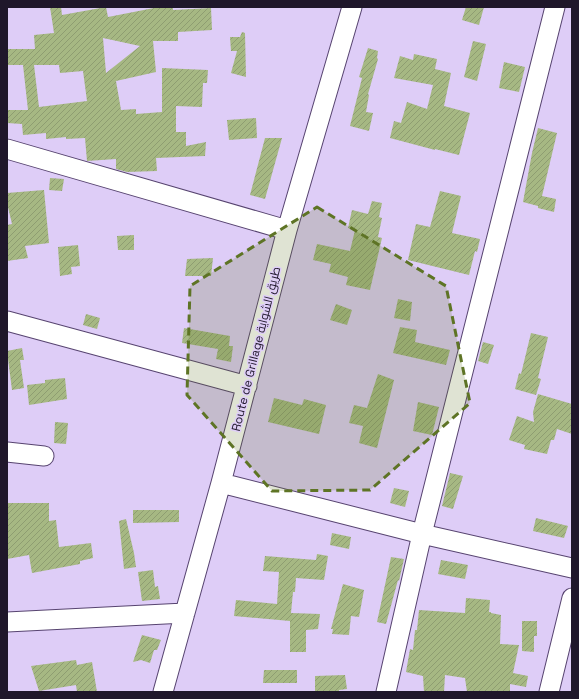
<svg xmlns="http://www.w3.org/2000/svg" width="579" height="699" font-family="'Space Grotesk',Cairo,sans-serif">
	<defs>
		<pattern id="building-hatch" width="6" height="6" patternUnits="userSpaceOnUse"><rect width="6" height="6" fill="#a6b883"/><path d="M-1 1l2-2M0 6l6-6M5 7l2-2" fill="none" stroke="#8e9d71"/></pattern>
	</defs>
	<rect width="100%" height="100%" fill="#decdf7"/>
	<path fill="url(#building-hatch)" fill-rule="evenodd" d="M50,7h11l1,8 44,-8 2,10 46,-9 19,-1v3l38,-2 1,22 -34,2v9h-25l3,31 -40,9 5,29 15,-1v5l26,-2v-44l46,2 -1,13h-4l-1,24 -26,-1v26h10v14l20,-4 -1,14 -49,2 1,13 -30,1 -11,-3v-10l-29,2 -2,-23 -19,1v-2l-20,2v-6l-23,2 -1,-11 -15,-1v-13h21l-5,-45h-16v-16h28l-1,-14 20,-2zM103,38l37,8 -34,27zM34,65h25l1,8 23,-2 4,30 -48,6z
		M466,7h18l-5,18 -17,-5z
		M242,32l3,1 1,44 -15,-4 6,-22h-6l-1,-14h10z
		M473,41l13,3 -9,37 -13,-4z
		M368,48l10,3 -1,7 1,1 -10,35 1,1 -3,17 7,1 -4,18 -19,-5 12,-48 -3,-1z
		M414,54l23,5 -2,10 16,4 -7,33 26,7 -11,42 -24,-6v1l-45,-12 4,-17 7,2 6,-21 20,7 6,-24 -39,-7 6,-22 13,4z
		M504,62l21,5 -6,25 -20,-4z
		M256,118l1,20 -28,2 -2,-20z
		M538,128l19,5 -15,63 14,3 -2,13 -16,-4v-2l-15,-4 9,-49z
		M265,138h17l-17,61 -15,-4z
		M50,178l14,1 -2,12 -13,-1z
		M44,190l5,53 -24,3 3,12 -21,3v-36l5,-1 -5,-21v-10z
		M440,191l21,5 -9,37 28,6 -3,13 -2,-1 -6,24 -61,-15 8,-36 14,3z
		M372,201l10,2 -3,14 3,1 -4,19 4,1 -12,52 -24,-5 2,-8 -19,-5 2,-8 -18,-4 4,-16 33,7 5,-21 -7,-2 4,-18 16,4z
		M134,235v15h-16l-1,-14z
		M78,245l2,21 -9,1 1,7 -12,2 -2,-29z
		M213,258l-2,18h-26l2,-17z
		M398,299l14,3 -2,19 -16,-3z
		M336,304l16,6 -5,15 -17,-5z
		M86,314l14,4 -3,11 -14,-4z
		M400,327l17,3 -2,12 35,8 -4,15 -53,-12z
		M184,328l46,8 -1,10h4l-2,16 -15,-3 2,-10 -36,-6z
		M531,333l17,4 -10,41 3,1 -5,16 -21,-6 4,-16 2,1z
		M483,342l11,3 -6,19 -10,-3z
		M22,348l2,12h-4l4,28 -12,2 -5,-39z
		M378,374l16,6 -17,68 -18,-5 4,-17 -14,-3 5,-18 13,3z
		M65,378l2,21 -38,6 -2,-20 18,-2v-3z
		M538,394l34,10v30l-15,-5 -3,11h-3l-4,14 -23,-5 1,-4 -16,-5 8,-24 17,6 -1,-10z
		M274,398l28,7 2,-6 22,6 -7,29 -51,-12z
		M418,402l21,5 -7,28 -19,-4z
		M55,422l13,1 -2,21 -12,-1z
		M450,473l13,3 -10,33 -11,-3z
		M394,488l15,3 -4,16 -15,-4z
		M7,503h42v18l7,-1 3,27 32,-4 2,15 -13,3v3l-48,9 -3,-18 -22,4z
		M133,510h46v12l-46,1z
		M536,518l32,8 -4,12 -31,-7z
		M126,519l8,34 2,14 -12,2 -5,-48z
		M332,533l19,4 -2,12 -19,-4z
		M317,554l11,2 -4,24 -28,-2 -1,14h-2l-2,21 29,1 -2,15 -12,1v22h-16v-31l-56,-5 2,-16 41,4 2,-32 -16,-1 2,-15 51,4z
		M391,557l13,2 -5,22 -1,-1 -12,44 -9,-2z
		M441,560l27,5 -3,14 -27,-5z
		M153,570l2,17 3,-1 2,13 -18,2 -4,-29z
		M343,584l21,6 -5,27 -8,-1 -2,19 -17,-1 1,-5h-2z
		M466,598l24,2 -1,12h2v1l10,2 -1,29 19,1 -6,28 15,3 -2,11 -16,-3v8h-43l-2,-14 -20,-3 -1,17h-20l-1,-16 -17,-4 4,-23 3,1 2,-20h2l2,-20 46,3z
		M522,621h15v15h-3v16l-12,-1z
		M142,635l19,5 -4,10h-3l-4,13 -9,-3 -8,2z
		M76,660l1,5 15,-3 5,30h-20l-1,-7 -37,6 -8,-25z
		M264,670h33v13h-34z
		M345,675l2,14 -8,1v2h-24v-16z"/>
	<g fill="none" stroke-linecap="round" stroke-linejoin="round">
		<g stroke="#574470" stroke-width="21">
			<path id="minor" d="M7,149l280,81
				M7,321l240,65
				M7,452l37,4
				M221,483l201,51 150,34
				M7,622l178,-9
				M163,692l58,-209 66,-253 65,-223
				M386,692l36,-158 133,-527
				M549,692l23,-94"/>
		</g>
		<use href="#minor" stroke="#fff" stroke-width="19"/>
	</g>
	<path fill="#5e7425" fill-opacity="0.2" stroke="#5e7425" stroke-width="3" stroke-dasharray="8 5" stroke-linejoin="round" d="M317,207l129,79 24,117 -100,87 -98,1 -85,-96 3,-109z"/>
	<g text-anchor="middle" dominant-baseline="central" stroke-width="3" stroke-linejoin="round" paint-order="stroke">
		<g font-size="12" fill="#1f172a" stroke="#decdf7">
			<text transform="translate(256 349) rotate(-76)">Route de Grillage طريق الشواية</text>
		</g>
	</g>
	<rect width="579" height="699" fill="none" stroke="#1f172a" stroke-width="16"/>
</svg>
